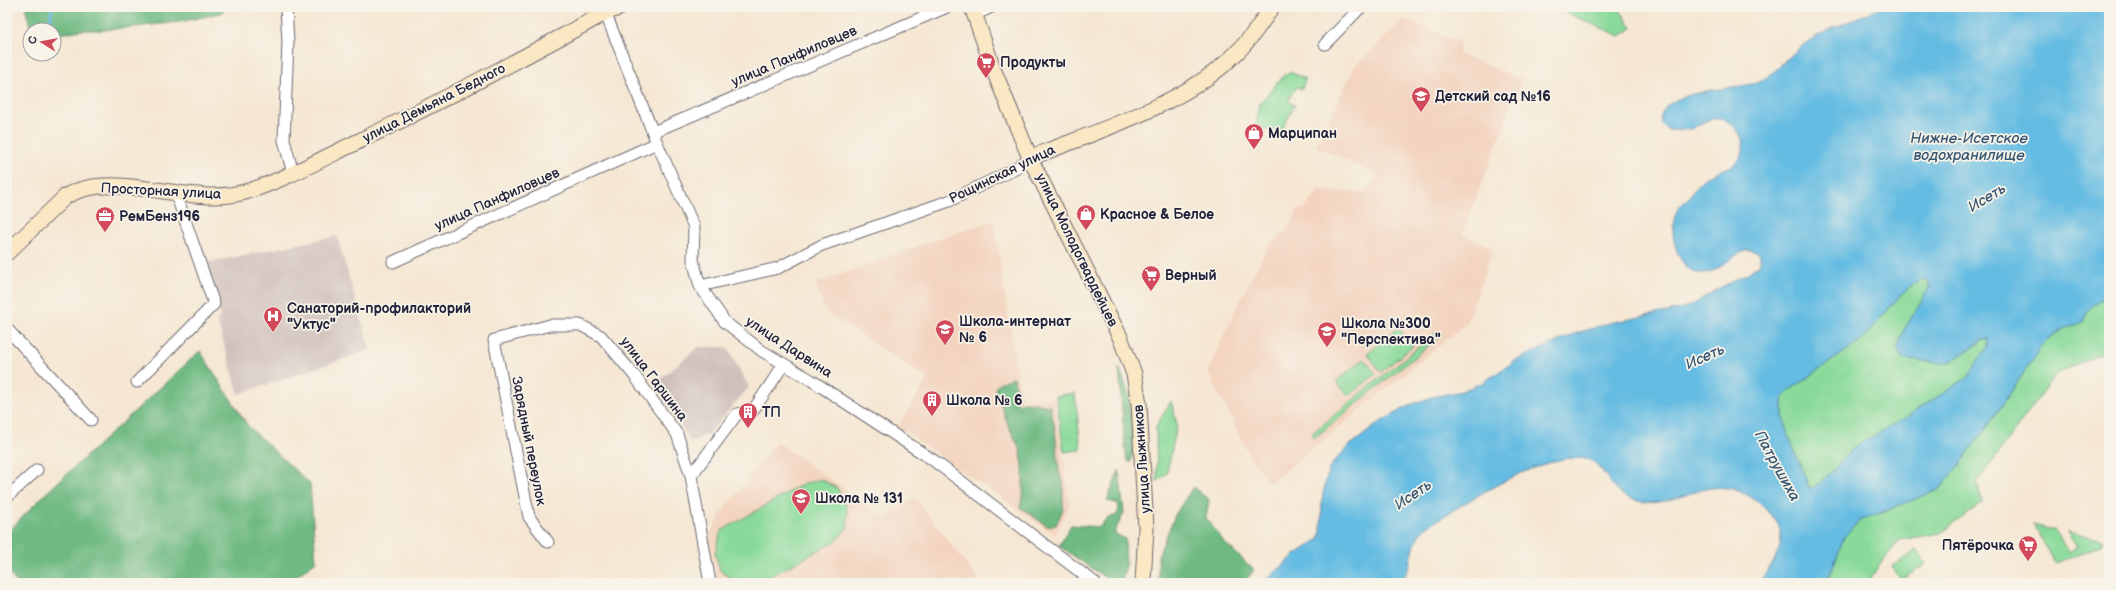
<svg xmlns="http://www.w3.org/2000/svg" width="2116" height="590" font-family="'Balsamiq Sans',sans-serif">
	<rect width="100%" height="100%" fill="#f7f3e8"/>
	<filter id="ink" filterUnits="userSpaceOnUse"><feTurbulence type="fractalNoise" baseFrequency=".025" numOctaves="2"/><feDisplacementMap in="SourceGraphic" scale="8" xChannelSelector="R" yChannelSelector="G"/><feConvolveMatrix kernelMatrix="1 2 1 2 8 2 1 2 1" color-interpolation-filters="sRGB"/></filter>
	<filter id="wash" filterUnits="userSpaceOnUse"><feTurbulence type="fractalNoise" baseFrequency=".012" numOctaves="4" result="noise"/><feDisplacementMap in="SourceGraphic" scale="16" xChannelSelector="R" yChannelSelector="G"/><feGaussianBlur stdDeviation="0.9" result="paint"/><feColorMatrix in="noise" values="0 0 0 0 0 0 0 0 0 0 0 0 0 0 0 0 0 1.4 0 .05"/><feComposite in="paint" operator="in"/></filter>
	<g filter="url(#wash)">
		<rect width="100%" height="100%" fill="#f5e7d3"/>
		<path fill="#f3d4bf" d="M1403,20l58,22 -3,12 64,25 -60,156 32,13 -28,76 -196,159 -17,-20 -45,-91 29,-66 31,-60 19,-16 11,-20 7,-2 14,-18 44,3 9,-8 5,-10 -61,-29 39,-80z
			M994,221l27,180 33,-3 16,106 -15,31 -157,-108 30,-48 -102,-67 -11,-28 125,-46z
			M777,442l109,76 29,-20 63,81 -4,4h-257l-9,-45 14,-26z"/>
		<path fill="#cfc0bb" d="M337,236l33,114 -131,44 -22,-73 3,-5 -14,-53z
			M698,347h29l22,40 -40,46 -18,9 -36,-58z"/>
		<path fill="#89da9a" stroke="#567e6a" d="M1553,7h65l14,21 -12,8z
			M1290,72l15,7 -3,10 -6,-2 -8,14 7,4 -16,30 -23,-10 4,-22 25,-29z
			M1923,279l6,3 -1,10 -24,38 -7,19 11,11 36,3 8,-2 34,-23 4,2 -2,6 -13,22 -7,9 -68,44 -46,26 -31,34 -10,7 -4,-1 -20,-50 -6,-22v-18l7,-7 74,-52 32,-38 14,-14z
			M2109,295v54l-53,25 -79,108 5,21 -41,30 -42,7 -29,38 3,5h-46l17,-46 15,-16 79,-31 6,-5 46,-62 53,-79c11,-12 25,-16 40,-22 3,-14 14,-21 26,-27z
			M1398,328l15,18 -32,26 -14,-19z
			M1438,331l4,4 -128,103 -3,-4z
			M1364,359l12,15 -28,22 -12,-15z
			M1075,393l6,57 -17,2 -8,-56z
			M1171,401l6,24 -10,48 -10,9 -1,-56z
			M821,479l16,9 7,12 4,13 -1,15 -11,13 -78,42 -25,-2 -13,-11 -5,-17 6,-22 82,-47z
			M2033,525l21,5 15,22 8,-5 -10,-15 37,8 -3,5 -45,18 -3,-2v-3z
			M1917,550l9,14 -25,16 -9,-14z"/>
		<path fill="#6eba82" stroke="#486e5e" d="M25,7h202l-6,6 -41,9 -75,8h-24l-27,5v-5h-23z
			M200,351l48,75 62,58 6,77 -28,22h-271l-10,-13v-37l35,-36z
			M1119,368c11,21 21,73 11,95l-3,-4 -2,-9z
			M1014,377c2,10 0,19 4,27l7,-2 25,4 5,23 4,43 4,10v27l-7,16 -9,1 -27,-19 3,-13v-28l-3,-17 -12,-24 -13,-37 4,-5z
			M1119,470l5,43 -10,20 11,6 1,27 -5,17h-8l-54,-37 12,-21 29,2 6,-8 11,-4 2,-6 -2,-6 -10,-2z
			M1193,487l16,13 -3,18 18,24 30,28 -10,13h-85l-1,-27 17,-41z"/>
		<path fill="#65bce2" stroke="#446f8e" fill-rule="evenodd" d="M1880,7h229v288c-12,6 -23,13 -25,27 -16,6 -30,10 -41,22l-53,79 -46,62 -6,5 -79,31 -15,16 -17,46h-69c13,-15 32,-42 18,-62 -16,-22 -42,-39 -70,-32 -23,5 -45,18 -68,12 -26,-6 -27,-23 -44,-39 -38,-21 -134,45 -168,65 -18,15 -10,40 -27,56h-136l32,-28 24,-16 2,-7 1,-33 6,-28 5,-8 16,-17 33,-25 28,-16 22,-8 30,-6 20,-8 33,-22 56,-26 38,-12 68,-13 15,-5 24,-15 32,-17 12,-9v-9c-23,-22 -50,46 -78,6 -10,-15 -13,-40 -2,-55 3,-3 6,-5 9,-9 5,-7 9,-15 17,-20 12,-8 26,-7 34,-19 11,-17 -8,-42 -27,-39 -8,1 -15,7 -23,10 -6,1 -14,2 -21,1 -5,-3 -10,-7 -8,-14 7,-28 76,-26 98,-34 20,-11 33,-31 53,-43 21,-13 46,-20 68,-32zM1923,279l5,2 2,5 -26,44 -7,19 5,9 6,2 36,3 8,-2 31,-22h6l-1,7 -20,31 -68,44 -46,26 -31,34 -10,7 -4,-1 -20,-50 -6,-22v-18l7,-7 74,-52 32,-38 14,-14z"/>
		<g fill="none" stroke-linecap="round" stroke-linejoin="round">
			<path stroke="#65bce2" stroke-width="3" d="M49,30l3,-23"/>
		</g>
	</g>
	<g filter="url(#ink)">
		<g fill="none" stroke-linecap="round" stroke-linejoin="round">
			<g stroke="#6c6770" stroke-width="13">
				<path id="street" d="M286,7l2,35 -4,98 9,33
					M603,7l54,136 37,84 -1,33 7,26 25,36 37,29 49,29 122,80 162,123
					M974,15l17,-8
					M1325,44l36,-37
					M653,132l294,-125
					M393,262l264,-119
					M700,286l78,-18 44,-23 127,-44 66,-32 15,-11
					M7,329l84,91
					M137,382l77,-78 -38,-110
					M691,476l46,-62 15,-2 32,-48
					M7,497l30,-27
					M548,542l-19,-25 -35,-177 56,-15h30l21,11 33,39 43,59 14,42 19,107"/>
			</g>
			<g stroke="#6c6770" stroke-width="17">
				<path id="secondary" d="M972,7l22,64 36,87 90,179 14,37 5,30 7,124 -3,55
					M1030,158c62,-25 152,-53 200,-99 17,-15 30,-34 42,-52
					M7,253l59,-57c49,-28 123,12 179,-4 35,-10 77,-33 110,-49 85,-41 168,-85 250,-130l16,-6"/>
			</g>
			<use href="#street" stroke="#fff" stroke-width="11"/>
			<use href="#secondary" stroke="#fae7c3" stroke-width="15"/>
		</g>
	</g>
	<defs>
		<g id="supermarket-pin" transform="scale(1)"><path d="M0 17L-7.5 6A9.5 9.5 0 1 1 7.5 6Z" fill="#d1495b" stroke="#f7f3e8"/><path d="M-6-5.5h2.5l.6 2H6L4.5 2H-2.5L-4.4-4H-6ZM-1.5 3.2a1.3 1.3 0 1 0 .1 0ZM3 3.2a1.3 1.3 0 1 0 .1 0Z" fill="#fff"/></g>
		<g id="school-pin" transform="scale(1)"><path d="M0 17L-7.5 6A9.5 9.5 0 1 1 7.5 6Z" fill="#d1495b" stroke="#f7f3e8"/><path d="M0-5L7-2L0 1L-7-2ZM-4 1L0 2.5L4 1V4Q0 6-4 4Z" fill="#fff"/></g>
		<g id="shop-pin" transform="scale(1)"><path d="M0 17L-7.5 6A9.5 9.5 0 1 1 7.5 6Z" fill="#d1495b" stroke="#f7f3e8"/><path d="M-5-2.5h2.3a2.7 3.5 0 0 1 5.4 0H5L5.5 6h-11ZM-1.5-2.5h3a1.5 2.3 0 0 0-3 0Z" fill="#fff"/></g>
		<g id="office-pin" transform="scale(1)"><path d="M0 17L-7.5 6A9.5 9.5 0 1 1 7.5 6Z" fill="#d1495b" stroke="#f7f3e8"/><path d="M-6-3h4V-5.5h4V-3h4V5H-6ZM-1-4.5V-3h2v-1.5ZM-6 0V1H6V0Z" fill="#fff"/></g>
		<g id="hospital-pin" transform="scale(1)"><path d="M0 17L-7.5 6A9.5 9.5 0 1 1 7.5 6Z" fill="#d1495b" stroke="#f7f3e8"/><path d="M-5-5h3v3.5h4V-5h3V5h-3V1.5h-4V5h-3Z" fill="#fff"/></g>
		<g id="building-pin" transform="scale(1)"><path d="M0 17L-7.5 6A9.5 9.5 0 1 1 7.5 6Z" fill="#d1495b" stroke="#f7f3e8"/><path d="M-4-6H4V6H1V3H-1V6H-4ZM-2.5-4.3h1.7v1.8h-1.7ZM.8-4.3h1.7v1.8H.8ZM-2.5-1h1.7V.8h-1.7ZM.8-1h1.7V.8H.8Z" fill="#fff"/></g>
	</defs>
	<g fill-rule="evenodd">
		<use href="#supermarket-pin" x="986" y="62"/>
		<use href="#school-pin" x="1421" y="96"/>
		<use href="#shop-pin" x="1254" y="133"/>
		<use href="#shop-pin" x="1086" y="214"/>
		<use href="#office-pin" x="105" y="216"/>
		<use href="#supermarket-pin" x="1151" y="275"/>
		<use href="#hospital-pin" x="273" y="316"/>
		<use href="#school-pin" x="945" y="329"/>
		<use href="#school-pin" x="1327" y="331"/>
		<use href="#building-pin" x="932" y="400"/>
		<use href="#building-pin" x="748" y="412"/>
		<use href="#school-pin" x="801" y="498"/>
		<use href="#supermarket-pin" x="2028" y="545"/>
	</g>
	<g text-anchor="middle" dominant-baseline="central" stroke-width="3.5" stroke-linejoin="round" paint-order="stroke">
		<g font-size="14" fill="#22223b" stroke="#f7f3e8">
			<text transform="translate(794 56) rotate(-23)">улица Панфиловцев</text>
			<text transform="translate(434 103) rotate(-27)">улица Демьяна Бедного</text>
			<text transform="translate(1002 174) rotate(-26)">Рощинская улица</text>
			<text transform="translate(161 191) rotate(3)">Просторная улица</text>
			<text transform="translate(497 199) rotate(-24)">улица Панфиловцев</text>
			<text transform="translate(1077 250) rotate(64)">улица Молодогвардейцев</text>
			<text transform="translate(789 347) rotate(33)">улица Дарвина</text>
			<text transform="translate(654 379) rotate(53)">улица Гаршина</text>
			<text transform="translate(529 441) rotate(79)">Зарядный переулок</text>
			<text transform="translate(1142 459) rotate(-94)">улица Лыжников</text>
		</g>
		<g font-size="14" font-weight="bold" fill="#22223b" stroke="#f7f3e8" text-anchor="start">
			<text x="1000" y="62">Продукты</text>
			<text x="1435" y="96">Детский сад №16</text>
			<text x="1268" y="133">Марципан</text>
			<text x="1100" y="214">Красное &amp; Белое</text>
			<text x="119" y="216">РемБенз196</text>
			<text x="1165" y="275">Верный</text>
			<text x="287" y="308">Санаторий-профилакторий<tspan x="287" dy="16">"Уктус"</tspan></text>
			<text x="959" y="321">Школа-интернат<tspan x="959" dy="16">№ 6</tspan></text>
			<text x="1341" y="323">Школа №300<tspan x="1341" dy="16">"Перспектива"</tspan></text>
			<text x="946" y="400">Школа № 6</text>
			<text x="762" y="412">ТП</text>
			<text x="815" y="498">Школа № 131</text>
			<text x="2014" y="545" text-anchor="end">Пятёрочка</text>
		</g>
		<g font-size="15" font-style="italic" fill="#395875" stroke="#f7f3e8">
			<text x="1969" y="138">Нижне-Исетское<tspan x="1969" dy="17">водохранилище</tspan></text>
			<text transform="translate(1987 198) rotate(-31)">Исеть</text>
			<text transform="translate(1705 357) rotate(-24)">Исеть</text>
			<text transform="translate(1777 466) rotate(61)">Патрушиха</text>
			<text transform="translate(1413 495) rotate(-34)">Исеть</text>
		</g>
	</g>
	<rect width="2116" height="590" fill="none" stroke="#f7f3e8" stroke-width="24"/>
	<g transform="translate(42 42) rotate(281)"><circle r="19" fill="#f7f3e8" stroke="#a29fa3"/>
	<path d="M0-3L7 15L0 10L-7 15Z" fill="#d1495b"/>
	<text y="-6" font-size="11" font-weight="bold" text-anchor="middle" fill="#22223b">С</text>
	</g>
</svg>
